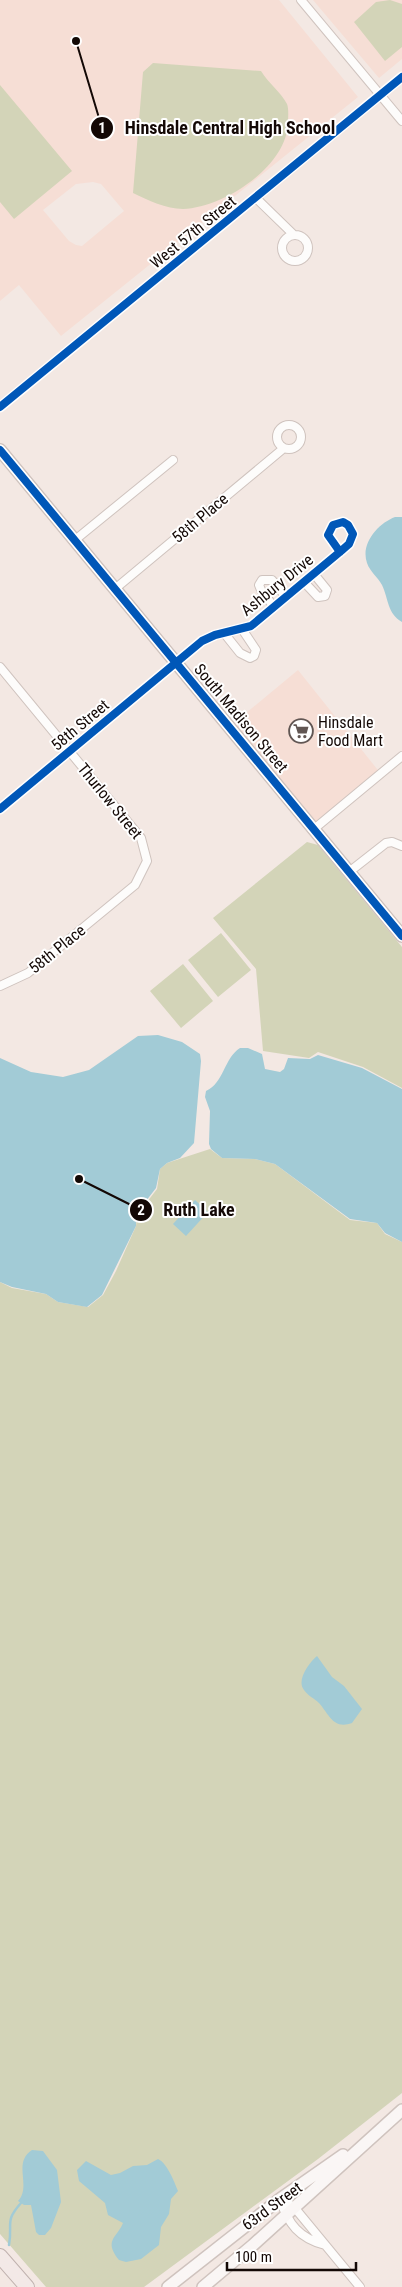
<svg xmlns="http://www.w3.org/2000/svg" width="402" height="2287" font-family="'Roboto Condensed',sans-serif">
	<rect width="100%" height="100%" fill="#f3e8e3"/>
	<path fill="#f6ded5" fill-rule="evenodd" d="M0,0h279l79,97 -297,239 -42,-51 -19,16zM93,182l8,2 23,27 -42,35 -6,-1 -7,-4 -26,-31 33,-26z
		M313,0h89v59l-23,19z
		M298,670l83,104 -67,55 -86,-101z"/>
	<path fill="#d3d4b8" d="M390,0l12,4v43l-17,14 -31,-39 22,-20z
		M153,63l108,8c7,12 20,21 26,33 2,5 1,14 1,19 -1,43 -64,85 -105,86 -17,0 -35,-9 -50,-16l10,-121z
		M0,85l72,86 -58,48 -14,-17z
		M307,842l11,3 84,102v141l-39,-21 -45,-15 -9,6 -46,-7 -7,-82 -43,-51z
		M221,933l30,37 -33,27 -30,-37z
		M183,964l30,37 -32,27 -31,-37z
		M210,1149l12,9 33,1 20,5 75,56 27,3 8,11 17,8v851l-84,66 -174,128h-98l-46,-53v-952l12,6 34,6 12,8 30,5 15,-12 13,-24 20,-45 1,-11 20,-26 3,-20 7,-6z"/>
	<path fill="#a2cbd6" d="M395,517h7v105c-15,-9 -13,-22 -20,-37 -4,-8 -12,-13 -15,-22 -7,-20 12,-40 28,-46z
		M158,1035l24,7 18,12 1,7 -7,82 -14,15 -13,5 -7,6 -4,19 -20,26v12l-34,69 -15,12 -29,-5 -12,-8 -34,-7 -12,-5v-224l31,14 32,5 26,-7 49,-34z
		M240,1048h8l14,6 3,15 15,3 4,-3 4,-11 22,1 8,-4 44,13 40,21v153l-17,-9 -8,-10 -27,-4 -75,-55 -20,-5 -33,-1 -11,-9 -2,-5 1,-33 -5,-14 1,-6c18,-8 18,-33 34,-43z
		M195,1200l13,12 -22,24 -13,-12z
		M317,1656l15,21 12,9 18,23 -10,14c-19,7 -23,-9 -33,-20 -5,-5 -11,-7 -15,-13 -8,-10 5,-27 13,-34z
		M32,2150l11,1 14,19 4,32 -10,26 -6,7h-6l-3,-3 -5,-27h-7l-6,-4c14,-15 -6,-38 14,-51z
		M158,2159c9,4 16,22 20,32l-7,8 -2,15 -8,13 -2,18 -18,14 -15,3 -7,-2c-16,-20 -2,-22 4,-37l-15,-8 -3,-12 -26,-22 -2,-11 9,-9 25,14 9,-2 13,-7 14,-1z"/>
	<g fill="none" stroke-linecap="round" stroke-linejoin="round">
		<path stroke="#a2cbd6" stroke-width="2.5" d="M9,2245c4,-22 -5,-23 12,-42"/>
		<g stroke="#cfc3be" stroke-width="10">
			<path id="street" d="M301,0l101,121
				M256,198l38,37
				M282 248a13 13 0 1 1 26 0a13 13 0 1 1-26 0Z
				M0,407l402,-330
				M277 437a12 12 0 1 1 24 0a12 12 0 1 1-24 0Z
				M75,540l98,-80
				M304,582l14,15 7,-1 2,-6 -13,-16
				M116,588l168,-140
				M274,607l-13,-17 -2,-5 3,-5h10l14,17
				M224,633l16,20 10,5 4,-2 2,-6 -14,-21
				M0,667l141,171 6,23 -12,24 -107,88 -28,13
				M0,809l202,-168 13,-6 36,-9 90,-75 8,-7 4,-10 -5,-9 -5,-3 -10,3 -5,10 12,17
				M314,829l88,-73
				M349,872l37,-29 6,-1 10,4
				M280,2199l14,8 66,80
				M280,2199c8,25 19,39 45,46"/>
		</g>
		<g stroke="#cfc3be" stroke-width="14">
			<path id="secondary" d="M0,450l402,486
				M168,2287l112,-88 63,-44
				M203,2287l50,-42 149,-135"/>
		</g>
		<g stroke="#c0b2af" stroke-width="16">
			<path id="highway" d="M0,2256l27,31"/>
		</g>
		<use href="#street" stroke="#fdfcfb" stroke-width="8"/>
		<use href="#secondary" stroke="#faf6f5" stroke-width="11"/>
		<use href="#highway" stroke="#f3e9e7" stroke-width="14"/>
		<g stroke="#fff" stroke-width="11">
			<path id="cycleway" d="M0,407l402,-330
				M0,450l402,486
				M0,809l202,-168 13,-6 36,-9 90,-75 8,-7 4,-10 -5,-9 -5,-3 -10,3 -5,10 12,17"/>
		</g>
		<use href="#cycleway" stroke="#0057b8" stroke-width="8"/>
	</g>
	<defs>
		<g id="supermarket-ring" transform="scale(1.25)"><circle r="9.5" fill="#fff" stroke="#615653" stroke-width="1.5"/><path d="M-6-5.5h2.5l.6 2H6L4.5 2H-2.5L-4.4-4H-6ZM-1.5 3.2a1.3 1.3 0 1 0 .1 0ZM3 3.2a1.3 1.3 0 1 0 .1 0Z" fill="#615653"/></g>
	</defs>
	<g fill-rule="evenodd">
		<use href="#supermarket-ring" x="301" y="731"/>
	</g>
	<g text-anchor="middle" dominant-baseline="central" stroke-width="4" stroke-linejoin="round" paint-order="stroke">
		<g font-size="16" fill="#130805" stroke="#fff">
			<text transform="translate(193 232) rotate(-39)">West 57th Street</text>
			<text transform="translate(200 518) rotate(-40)">58th Place</text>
			<text transform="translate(277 585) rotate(-39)">Ashbury Drive</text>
			<text transform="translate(241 718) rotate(50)">South Madison Street</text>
			<text transform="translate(80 725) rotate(-40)">58th Street</text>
			<text transform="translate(110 801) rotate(51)">Thurlow Street</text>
			<text transform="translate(57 949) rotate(-39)">58th Place</text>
			<text transform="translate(272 2206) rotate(-36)">63rd Street</text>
		</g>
		<g font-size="16" fill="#130805" stroke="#fff" text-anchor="start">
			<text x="318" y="722">Hinsdale<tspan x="318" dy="18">Food Mart</tspan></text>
		</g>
	</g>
	<path fill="none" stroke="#130805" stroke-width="2" d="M76 41L102 128M79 1179L141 1210"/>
	<g fill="#130805" stroke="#fff" stroke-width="2">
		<circle cx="76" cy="41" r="5"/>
		<circle cx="79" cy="1179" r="5"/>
		<circle cx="102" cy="128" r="12"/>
		<circle cx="141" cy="1210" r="12"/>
	</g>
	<g font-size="15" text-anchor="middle" font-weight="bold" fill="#fff">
		<text x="102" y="133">1</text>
		<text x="141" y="1215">2</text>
	</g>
	<g font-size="18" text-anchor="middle" font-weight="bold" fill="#130805" stroke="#fff" stroke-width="4" stroke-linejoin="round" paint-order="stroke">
		<text x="230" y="134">Hinsdale Central High School</text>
		<text x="199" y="1216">Ruth Lake</text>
	</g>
	<path d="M227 2262v8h129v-8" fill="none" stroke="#130805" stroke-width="2.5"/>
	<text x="235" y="2262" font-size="15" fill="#130805" stroke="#ffffff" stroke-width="4" paint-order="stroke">100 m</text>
</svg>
